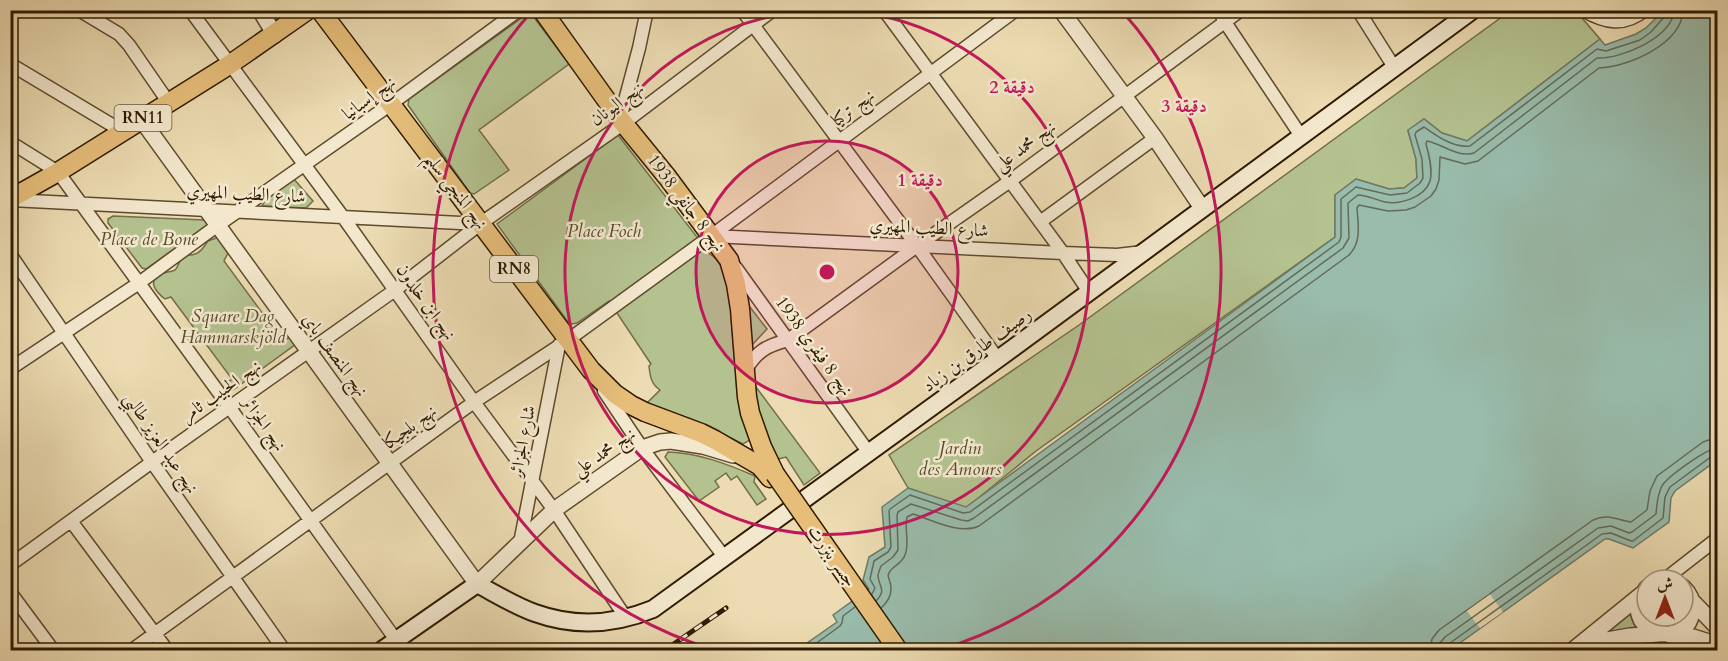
<svg xmlns="http://www.w3.org/2000/svg" width="1728" height="661" font-family="Cardo,Amiri,serif">
	<rect width="100%" height="100%" fill="#eddcb3"/>
	<filter id="stains"><feTurbulence type="fractalNoise" baseFrequency=".00333" numOctaves="4"/><feColorMatrix values="0 0 0 0 .2 0 0 0 0 .09 0 0 0 0 .02 0 0 0 .5 -.17"/></filter>
	<radialGradient id="worn" r=".72"><stop offset=".6" stop-color="#630" stop-opacity="0"/><stop offset="1" stop-color="#630" stop-opacity=".3"/></radialGradient>
	<path fill="#b4c290" stroke="#726e48" stroke-width="1.5" d="M1510,11h66l24,28 -133,102 -25,-8 -18,-14 -16,12 8,28 1,19 -13,10 -15,1 -33,-10 -21,16v42l-299,214 -70,57 -58,-20 -19,-33 190,-130z
		M530,12l39,52 -90,66 30,40 -35,24 -4,-1 -62,-88 1,-6z
		M618,135l92,119c11,6 9,14 17,20l3,30 1,1 2,11 -2,2 7,83 12,39 -7,4 -41,-20 -55,-21 13,-13c-9,-6 -10,-14 -11,-24l2,-2 -42,-63 -32,22 -5,1 -4,-2 -71,-98z
		M293,178l20,23 -7,7 -44,-2 8,-15z
		M113,216l92,4 3,5 -62,44 -4,-1 -34,-45v-4z
		M216,238h4l8,9v6l-4,8 59,80 7,-4 6,7 -63,46 -6,-7 5,-4 -61,-82 -6,2c-8,-6 -19,-18 -4,-25 6,-3 8,-1 14,-4 4,-4 3,-8 7,-12 4,-4 8,-2 13,-4 7,-2 9,-8 13,-13z
		M746,302l21,27 -16,17z
		M756,387l64,86 -16,12 -18,-28 -8,2 -14,-31 -12,-38z
		M668,452c31,1 59,12 87,24l-1,6 12,17 -9,6 -20,-29 -6,4 -5,-7 -11,8 4,6 -20,14 -34,-44z
		M1630,612l6,17 -36,7z
		M1649,616h32c-9,13 -23,13 -32,0z"/>
	<path fill="#99bcac" stroke="#6f7b67" stroke-width="1.5" d="M1663,11h54v449l-42,31 -4,7 -2,24 -36,26 -24,-9h-4l-155,111h-653l40,-28 -4,-7 36,-26 -6,-9 6,-23 16,-10 -3,-40 26,-19 58,19 369,-270v-42l21,-16 33,10 15,-1 13,-10 -1,-19 -8,-29 16,-11 18,14 25,8 133,-102 5,6 31,-11 10,-6z"/>
	<path fill="#eddcb3" d="M1489,593l14,19 -23,16 -14,-18z"/>
	<g fill="none" stroke-linecap="round" stroke-linejoin="round">
		<path stroke="#646b56" stroke-width="1.5" d="M872,594l3,-6 -5,-9 4,-18 14,-9 3,-5 -2,-36 1,-2 20,-14 53,18 7,-1 369,-270 2,-5v-38l15,-12 34,8 17,-2 13,-10 3,-5 -1,-19 -7,-24 1,-3 8,-5c13,9 29,21 46,19l127,-97 9,2 34,-11 11,-8 14,-16 1,-6
			M876,601c11,-12 3,-13 2,-25 0,-3 2,-7 3,-10l12,-9 5,-7 -1,-35 1,-3 13,-8 50,16 7,1 6,-3 369,-270 6,-10 -1,-35 10,-8c9,0 18,5 27,7 15,3 40,-5 45,-21 3,-11 -1,-26 -4,-37l1,-3c15,3 31,17 47,12l123,-95c24,1 75,-20 77,-48
			M881,608c8,-7 12,-16 9,-26 -1,-4 -3,-6 -1,-9 2,-6 13,-9 16,-18 5,-12 -1,-26 2,-38l6,-3c19,6 47,21 66,12l370,-271c13,-13 9,-31 8,-47l2,-3 29,6 18,-1 9,-3 16,-11 5,-7 3,-9 1,-23 25,7 13,-3 121,-93c29,-1 83,-24 84,-58
			M807,650l33,-24 2,-3 1,-7 12,-9
			M1430,650l2,-11 7,-9 154,-110c15,-7 24,0 38,2l16,-12 3,-19 7,-15 46,-34 6,-2 9,-1
			M1439,650l1,-7 5,-6 153,-109 13,-2 18,7 3,-1 24,-18c1,-9 1,-19 6,-28 5,-9 45,-38 56,-38
			M1447,650l3,-7 152,-109 9,-1 20,8h2l30,-23 2,-21 5,-10 42,-31 6,-1"/>
		<g stroke="#5e4a2d" stroke-width="15">
			<path id="minor" d="M79,10l40,24 10,11 40,58
				M190,10l153,207 131,185 80,108 72,108
				M742,10l175,236 81,113
				M884,10l179,243 26,39
				M1219,10l6,12 76,114
				M1358,10l36,57
				M1583,10c22,13 41,17 62,0
				M10,64l112,67
				M620,119l19,-71 8,-38
				M10,142l48,30 172,236 166,232
				M11,200l469,24
				M1040,222l115,-84
				M711,236l352,17 54,2 26,-3
				M10,254l142,208 132,188
				M736,268l133,185
				M10,369l129,-86 79,-58 173,-121 128,-94
				M745,371c12,-20 21,-25 43,-31l129,-94 93,-65 231,-171
				M604,391l38,57 83,110
				M71,521l96,129
				M520,543l39,-198
				M10,565l142,-103 243,-172 85,-66 144,-101 149,-113
				M1664,580l54,-42
				M10,592l43,58
				M132,650l342,-248 94,-62 143,-104 305,-226"/>
		</g>
		<g stroke="#5e4a2d" stroke-width="18">
			<path id="tertiary" d="M260,10l15,25
				M1061,10l94,128 47,70
				M141,119l336,465 77,-74 88,-62 18,-6 11,-1 32,5 30,9
				M1647,588c-33,40 38,67 45,24 2,-10 -2,-18 -9,-25
				M1692,601l26,27
				M1669,635l24,2 25,8
				M1573,650l69,-56
				M1585,650l22,-10 23,-4 29,-2"/>
		</g>
		<g stroke="#2f1a00" stroke-width="20">
			<path id="secondary" d="M382,650l95,-66c19,10 38,22 58,29 39,14 79,12 118,-4l345,-250 475,-349"/>
		</g>
		<g stroke="#2f1a00" stroke-width="21">
			<path id="primary" d="M320,10l271,360 24,24 16,11 14,7 56,21 14,7 45,26 10,12
				M542,10l78,109 48,59 61,82 7,24 4,25 7,88 3,16 12,34 13,27
				M10,199l48,-27 171,-107 79,-55"/>
		</g>
		<use href="#minor" stroke="#f3e8ce" stroke-width="12"/>
		<use href="#tertiary" stroke="#f3e8ce" stroke-width="15"/>
		<use href="#secondary" stroke="#f3e8ce" stroke-width="16"/>
		<use href="#primary" stroke="#e6be7a" stroke-width="18"/>
		<g stroke="#2f1a00" stroke-width="5">
			<path id="rail" d="M665,650l61,-42"/>
		</g>
		<use href="#rail" stroke="#f3e8ce" stroke-width="3" stroke-dasharray="9" stroke-linecap="butt"/>
		<g stroke="#2f1a00" stroke-width="21" stroke-linecap="butt">
			<path id="primary-bridge" d="M775,474l123,176"/>
		</g>
		<use href="#primary-bridge" stroke="#e6be7a" stroke-width="18"/>
	</g>
	<circle cx="827" cy="272" r="131" fill="#c2185b" fill-opacity=".12"/>
	<g fill="none" stroke="#c2185b" stroke-width="3">
		<circle cx="827" cy="272" r="131"/>
		<path d="M845 11A262 262 0 1 1 809 11"/>
		<path d="M715 650A394 394 0 0 1 532 11M1122 11A394 394 0 0 1 939 650"/>
	</g>
	<g text-anchor="middle" dominant-baseline="central" stroke-width="5" stroke-linejoin="round" paint-order="stroke">
		<g fill="#f3e8ce" stroke="#6a583e" stroke-width="1.5">
			<rect x="114.5" y="105" width="57" height="26" rx="4.5"/>
			<rect x="490" y="256" width="48" height="26" rx="4.5"/>
		</g>
		<g font-size="16" font-weight="bold" fill="#2f1a00">
			<text x="143" y="118">RN11</text>
			<text x="514" y="269">RN8</text>
		</g>
		<g font-size="18" fill="#2f1a00" stroke="#f3e8ce">
			<text transform="translate(369 98) rotate(-36)">نهج إسبانيا</text>
			<text transform="translate(617 104) rotate(-36)">نهج اليونان</text>
			<text transform="translate(853 108) rotate(-37)">نهج تركيا</text>
			<text transform="translate(1025 146) rotate(-36)">نهج محمد علي</text>
			<text transform="translate(456 191) rotate(53)">نهج المنجي سليم</text>
			<text transform="translate(246 194) rotate(3)">شارع الطيب المهيري</text>
			<text transform="translate(686 203) rotate(53)">نهج 8 جانفي 1938</text>
			<text transform="translate(929 228) rotate(3)">شارع الطيب المهيري</text>
			<text transform="translate(426 302) rotate(55)">نهج ابن خلدون</text>
			<text transform="translate(814 346) rotate(54)">نهج 8 فيفري 1938</text>
			<text transform="translate(977 350) rotate(-36)">رصيف طارق بن زياد</text>
			<text transform="translate(335 355) rotate(54)">نهج المنصف باي</text>
			<text transform="translate(221 391) rotate(-35)">نهج الحبيب ثامر</text>
			<text transform="translate(264 424) rotate(55)">نهج الجزائر</text>
			<text transform="translate(410 427) rotate(-36)">نهج بلجيكا</text>
			<text transform="translate(523 441) rotate(-79)">شارع الجزائر</text>
			<text transform="translate(161 443) rotate(56)">نهج عبد العزيز طالبي</text>
			<text transform="translate(604 452) rotate(-34)">نهج محمد علي</text>
			<text transform="translate(832 556) rotate(55)">جسر بنزرت</text>
		</g>
		<g font-size="18" font-style="italic" fill="#574c2b" stroke="#f3e8ce">
			<text x="604" y="231">Place Foch</text>
			<text x="149" y="239">Place de Bone</text>
			<text x="233" y="316">Square Dag<tspan x="233" dy="21">Hammarskjöld</tspan></text>
			<text x="960" y="448">Jardin<tspan x="960" dy="21">des Amours</tspan></text>
		</g>
	</g>
	<circle cx="827" cy="272" r="9" fill="#c2185b" stroke="#f3e8ce" stroke-width="3"/>
	<g font-size="18" text-anchor="middle" font-weight="bold" fill="#c2185b" stroke="#f3e8ce" stroke-width="5" stroke-linejoin="round" paint-order="stroke">
		<text x="1012" y="93">2 دقيقة</text>
		<text x="1184" y="112">3 دقيقة</text>
		<text x="920" y="186">1 دقيقة</text>
	</g>
	<rect width="1728" height="661" fill="none" stroke="#eddcb3" stroke-width="36"/>
	<rect x="12" y="12" width="1704" height="637" fill="none" stroke="#2f1a00" stroke-width="3"/>
	<rect x="18" y="18" width="1692" height="625" fill="none" stroke="#2f1a00" stroke-width="1.5"/>
	<g transform="translate(1665 598)"><circle r="28" fill="#f3e8ce" stroke="#a5967c" stroke-width="1.5"/>
	<path d="M0-4.5L10 22L0 15L-10 22Z" fill="#8f2418"/>
	<text y="-9" font-size="16" font-weight="bold" text-anchor="middle" fill="#2f1a00">ش</text>
	</g>
	<rect width="100%" height="100%" filter="url(#stains)"/>
	<rect width="100%" height="100%" fill="url(#worn)"/>
</svg>
